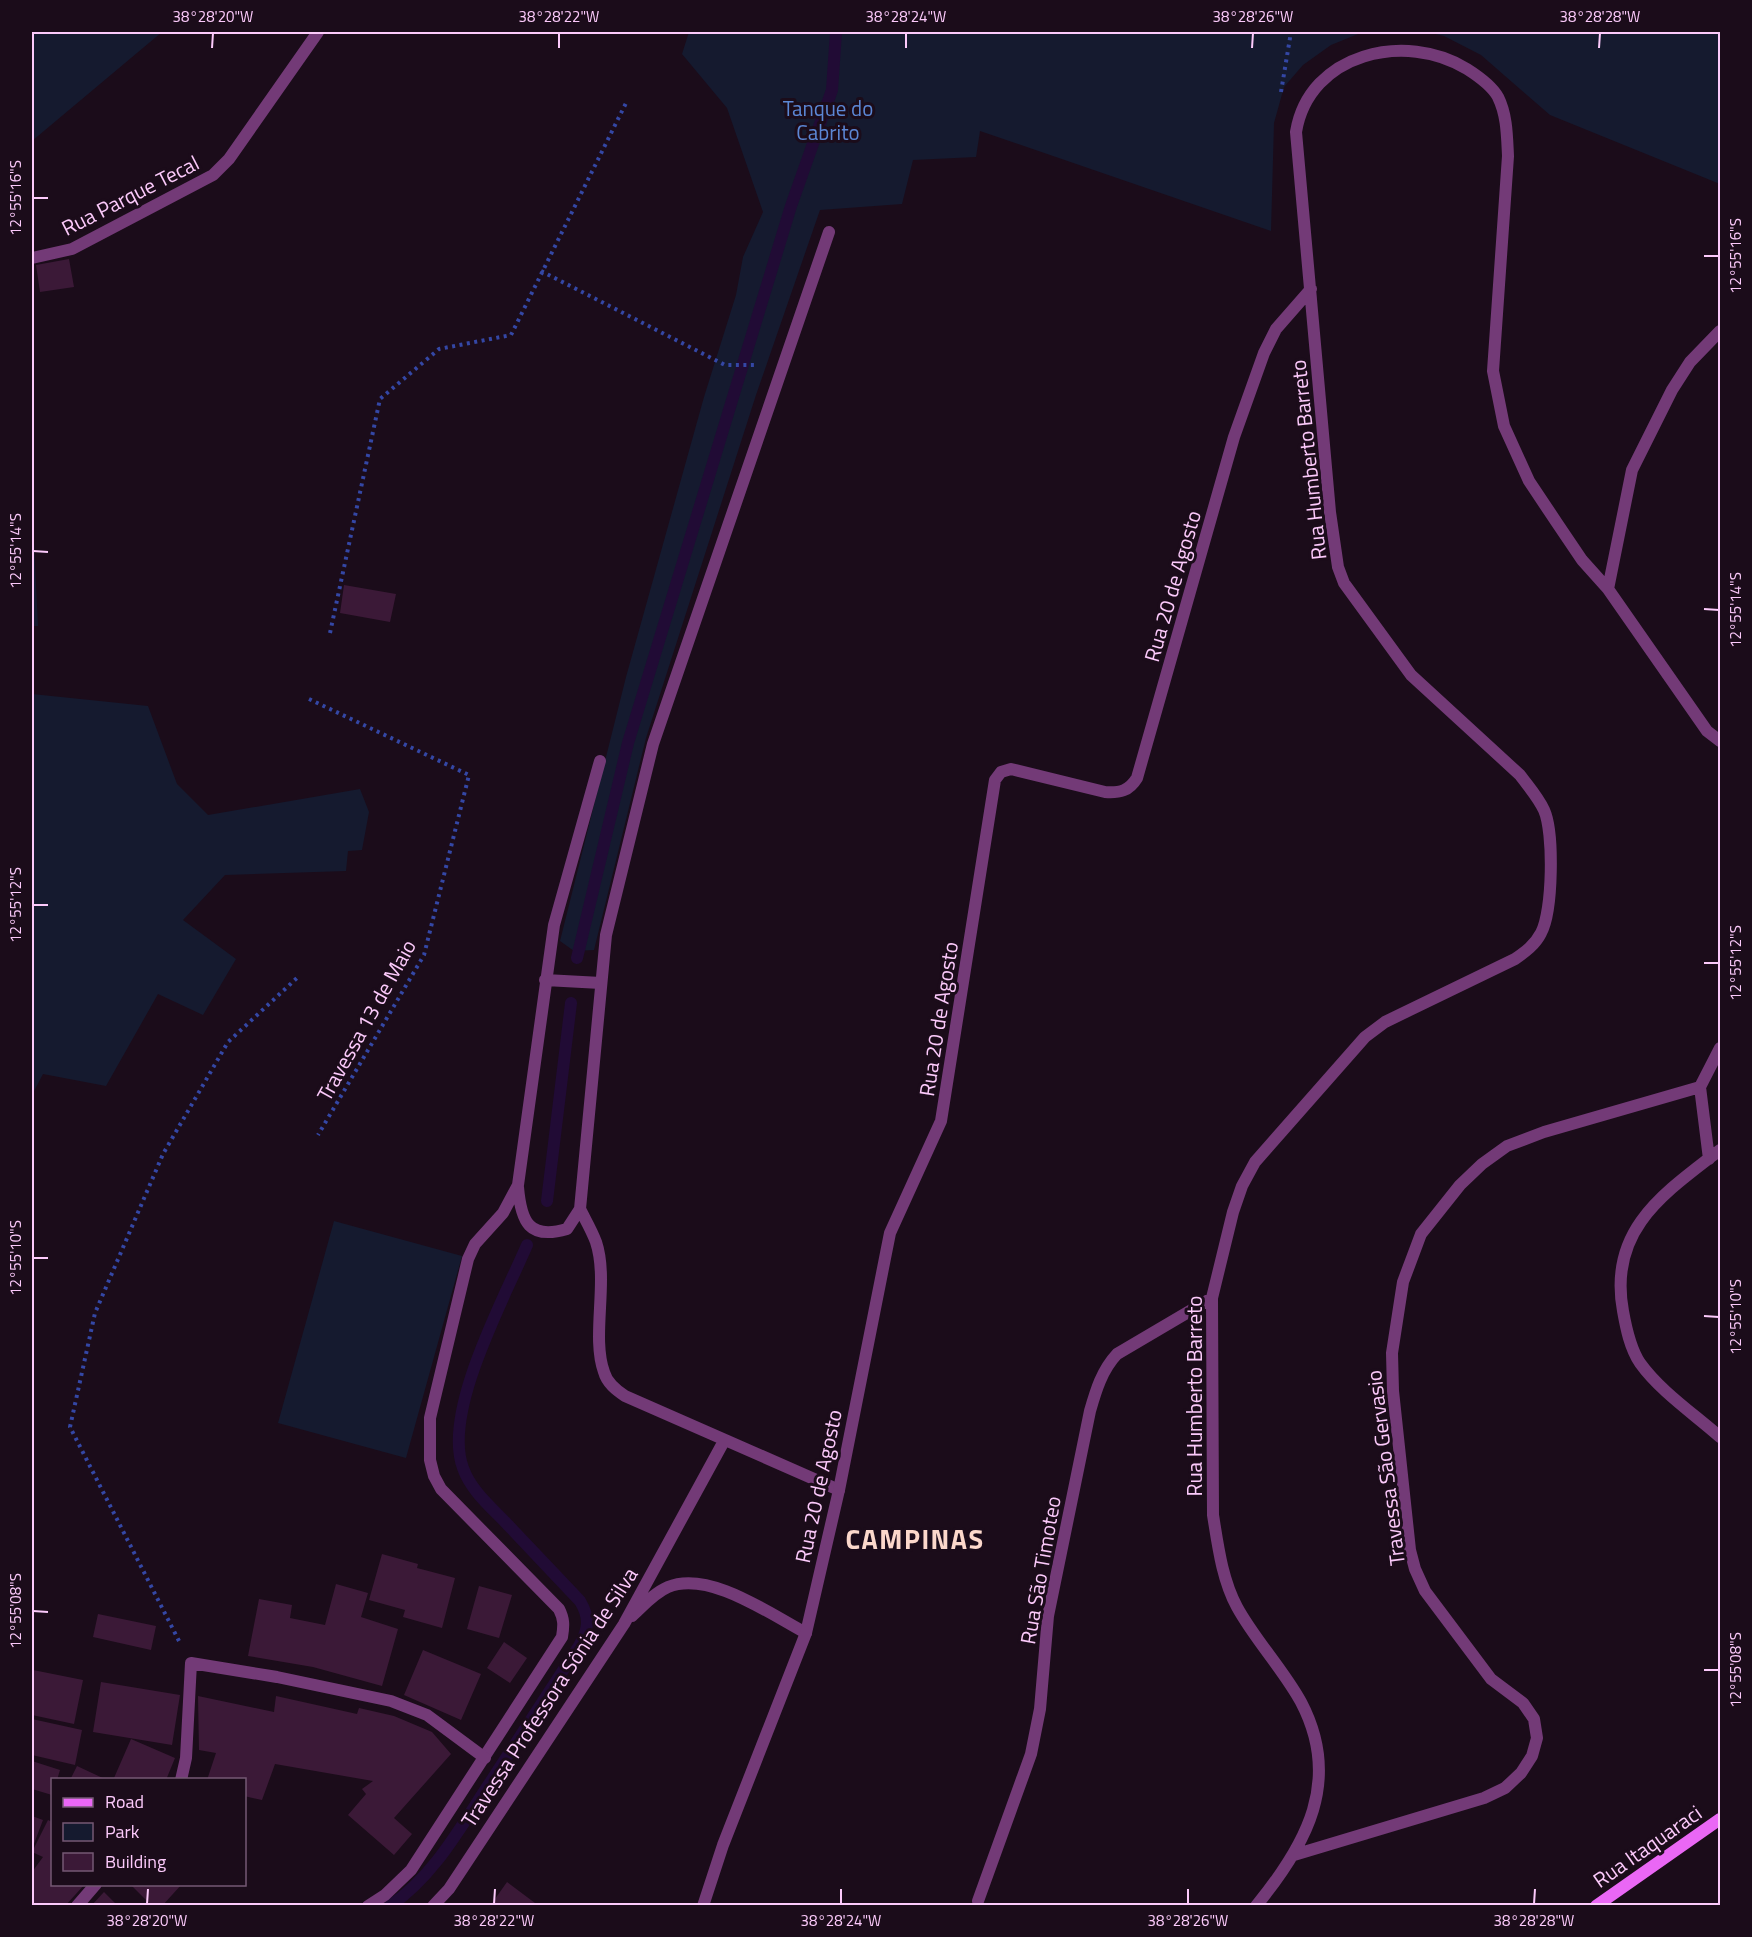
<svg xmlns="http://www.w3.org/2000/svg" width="1752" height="1937" font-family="'Titillium Web',sans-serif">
	<rect width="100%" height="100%" fill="#1b0c1a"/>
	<path fill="#151a2f" d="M32,32h130l-130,109z
		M689,32h674l-32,13 -28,20 -19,22 -10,36 -3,108 -291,-100 -4,26 -63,3 -11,44 -82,6 -64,185 -110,343 -52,212 -20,1 -14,-10 66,-264 78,-280 32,-102 7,-38 20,-45 -36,-104 -45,-54z
		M1427,32h293v152l-170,-69 -69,-60 -37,-19z
		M32,500l6,126h-6z
		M32,694l116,12 29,78 31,31 152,-26 9,23 -7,38 -14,1 -2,20 -121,4 -42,45 53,39 -33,56 -45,-21 -52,92 -63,-12 -11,21z
		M334,1221l128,35 -56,202 -128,-35z"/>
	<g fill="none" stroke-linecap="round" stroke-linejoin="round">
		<path stroke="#210b35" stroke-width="12" d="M577,958l51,-215 163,-537 41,-116 4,-58
			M547,1201l24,-198
			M390,1906c45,-31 71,-80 101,-125 29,-45 59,-90 88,-135 10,-17 11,-28 1,-45 -24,-25 -48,-51 -72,-76 -16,-17 -37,-34 -45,-57 -21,-56 41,-169 64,-223"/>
	</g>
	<path fill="#3b1937" d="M69,259l5,28 -34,5 -4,-27z
		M344,585l52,9 -6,28 -50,-9z
		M382,1554l36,10 -1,4 38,10 -13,50 -39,-11 2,-7 -36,-10z
		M336,1584l32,9 -7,24 37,12 -16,57 -69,-19 -65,-11 11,-57 33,6 -2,13 35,7z
		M479,1586l33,9 -13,43 -32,-9z
		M98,1614l58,12 -5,24 -58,-13z
		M504,1642l23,16 -17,25 -23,-15z
		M423,1650l58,24 -20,46 -57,-25z
		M33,1670l50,10 -9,44 -42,-9z
		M101,1682l79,13 -8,50 -79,-13z
		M198,1696l76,16 2,-16 81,18 2,-6 35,8 38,16 19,22 -57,64 18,16 -18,21 -46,-40 18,-21 -4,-5 11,-8 -98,-17 -13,36 -18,-4v-16h-37l9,-27 -17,-3z
		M32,1719l50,11 -7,35 -43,-10z
		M131,1739l44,19 -9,22 -52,-2z
		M32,1761l28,9 -3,10h-5v15l-20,-6z
		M77,1766l30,14h-37z
		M32,1816l11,4 -11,29z
		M48,1820l4,2v62h33l-20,22h-33v-34l11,-15 -11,-5z
		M507,1882l32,24h-49z
		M130,1884h52l-20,22h-10z
		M104,1892l14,14h-27z"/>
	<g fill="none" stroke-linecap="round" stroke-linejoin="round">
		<path stroke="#3447a5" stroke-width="4" stroke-dasharray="3 4.5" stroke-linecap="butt" d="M1281,92l10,-60
			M541,271l184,94h32
			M330,633l50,-234 59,-50 72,-14 116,-234
			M309,699l160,76 -45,180 -106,180
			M179,1641l-109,-214 25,-114 68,-159 65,-112 70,-65"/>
		<path stroke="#733a77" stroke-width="12" d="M829,232l-176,512 -47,191 -26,274c5,10 12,22 16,33 13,39 -5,94 8,130 3,11 12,18 21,24l214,94
			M545,980l56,3
			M518,1187c3,35 11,53 49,42l13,-20
			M632,1616c11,-10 22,-23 36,-29 41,-17 102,27 138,46
			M368,1906l17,-11 26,-25 151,-233c2,-12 2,-18 -3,-28l-118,-120 -7,-13 -4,-16v-42l38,-159 7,-15 28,-31 15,-28 36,-260 46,-164
			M433,1906l16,-17 175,-265 100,-183"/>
		<path stroke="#733a77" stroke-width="12" d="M32,258l40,-9 141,-74 16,-16 89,-127
			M1608,589l24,-119 40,-80 18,-28 30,-31
			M1720,1150c-57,44 -112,80 -97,161 3,17 7,37 17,52 20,28 54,51 80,74
			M1709,1159l-9,-72 20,-39
			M181,1780l5,-22 5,-95 86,14 114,24 36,14 58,43
			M1294,1855l190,-57 21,-10 16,-15 11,-17 5,-18 -3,-19 -11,-16 -32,-24 -66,-88 -10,-22 -5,-19 -17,-159 -1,-38 11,-71 18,-48 39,-49 22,-21 25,-18 37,-14 156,-45
			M978,1901l53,-147 9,-45 8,-93 42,-205c6,-21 12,-41 27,-57l95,-56
			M77,1906l19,-22
			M703,1906l20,-61 83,-212 33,-143 51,-257 51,-112 54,-341 6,-8 10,-3 94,23c15,1 24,-1 32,-14l97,-341 30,-84 12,-24 35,-40
			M1256,1906c51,-62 86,-126 45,-204 -18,-33 -46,-62 -64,-95 -15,-28 -19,-61 -24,-92l-1,-217 21,-86 9,-26 13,-24 110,-125 20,-15 130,-63c10,-7 20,-14 26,-26 12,-22 13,-101 3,-123 -6,-13 -16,-24 -24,-35l-109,-100 -67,-92 -6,-16 -8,-55 -34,-380c13,-79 110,-101 171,-63 11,7 25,17 31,28 9,18 9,39 10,59l-15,215 11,55 25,55 28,42 25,37 26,29 99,142 13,10"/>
		<path stroke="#ea67f5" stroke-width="12" d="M1596,1906l124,-87"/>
	</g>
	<path fill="none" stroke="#fccafb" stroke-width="2" d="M212,48l1,-15M559,48v-15M906,48v-15M1252,48l1,-15M1599,48l1,-15M33,198h15M1704,256h15M33,551l15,1M1704,609l15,1M33,905h15M1704,963h15M33,1258h15M1704,1316l15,1M33,1611l15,1M1704,1670h15M147,1904l1,-15M494,1904l1,-15M841,1904v-15M1188,1904v-15M1534,1904l1,-15"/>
	<g text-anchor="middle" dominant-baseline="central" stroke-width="6" stroke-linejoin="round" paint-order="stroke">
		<g font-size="21" fill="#5c87d5" stroke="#1b0c1a">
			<text x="828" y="108">Tanque do<tspan x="828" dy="24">Cabrito</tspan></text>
		</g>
		<g font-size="21" fill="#fccafb" stroke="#1b0c1a">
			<text transform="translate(130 195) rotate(-27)">Rua Parque Tecal</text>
			<text transform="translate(1308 460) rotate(-96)">Rua Humberto Barreto</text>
			<text transform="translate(1172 586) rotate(-74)">Rua 20 de Agosto</text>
			<text transform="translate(938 1019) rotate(-81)">Rua 20 de Agosto</text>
			<text transform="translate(366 1020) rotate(-61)">Travessa 13 de Maio</text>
			<text transform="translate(1194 1396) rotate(-90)">Rua Humberto Barreto</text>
			<text transform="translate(1385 1468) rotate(-97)">Travessa São Gervasio</text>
			<text transform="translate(818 1486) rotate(-78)">Rua 20 de Agosto</text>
			<text transform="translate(1040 1570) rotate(-80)">Rua São Timoteo</text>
			<text transform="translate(549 1697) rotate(-57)">Travessa Professora Sônia de Silva</text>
			<text transform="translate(1647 1846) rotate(-35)">Rua Itaquaraci</text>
		</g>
		<g font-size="27" font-weight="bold" letter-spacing="1.5" fill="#fcd8cb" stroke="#1b0c1a">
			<text x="915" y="1538">CAMPINAS</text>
		</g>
	</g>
	<rect width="1752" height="1937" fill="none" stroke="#1b0c1a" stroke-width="66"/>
	<rect x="51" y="1778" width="195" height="108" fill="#1b0c1a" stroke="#755874" stroke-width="1.5"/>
	<rect x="63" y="1798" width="30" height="9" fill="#ea67f5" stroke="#755874" stroke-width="1.5"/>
	<text x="105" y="1808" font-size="18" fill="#fccafb">Road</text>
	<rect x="63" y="1823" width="30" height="18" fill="#151a2f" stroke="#755874" stroke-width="1.5"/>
	<text x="105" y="1838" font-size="18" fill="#fccafb">Park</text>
	<rect x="63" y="1853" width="30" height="18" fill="#3b1937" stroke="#755874" stroke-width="1.5"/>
	<text x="105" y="1868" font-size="18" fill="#fccafb">Building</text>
	<rect x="33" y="33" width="1686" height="1871" fill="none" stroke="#fccafb" stroke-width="2"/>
	<g font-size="15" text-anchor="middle" fill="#fccafb">
		<text x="213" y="22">38°28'20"W</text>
		<text x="559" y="22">38°28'22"W</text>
		<text x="906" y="22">38°28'24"W</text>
		<text x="1253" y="22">38°28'26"W</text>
		<text x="1600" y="22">38°28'28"W</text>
		<text transform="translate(16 198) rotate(-90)" y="5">12°55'16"S</text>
		<text transform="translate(1736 256) rotate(-90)" y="5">12°55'16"S</text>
		<text transform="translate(16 551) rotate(-90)" y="5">12°55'14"S</text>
		<text transform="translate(1736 610) rotate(-90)" y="5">12°55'14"S</text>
		<text transform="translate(16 905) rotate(-90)" y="5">12°55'12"S</text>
		<text transform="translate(1736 963) rotate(-90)" y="5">12°55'12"S</text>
		<text transform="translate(16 1258) rotate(-90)" y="5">12°55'10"S</text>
		<text transform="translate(1736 1317) rotate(-90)" y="5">12°55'10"S</text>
		<text transform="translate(16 1611) rotate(-90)" y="5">12°55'08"S</text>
		<text transform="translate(1736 1670) rotate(-90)" y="5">12°55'08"S</text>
		<text x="147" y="1926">38°28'20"W</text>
		<text x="494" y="1926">38°28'22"W</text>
		<text x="841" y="1926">38°28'24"W</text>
		<text x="1188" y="1926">38°28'26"W</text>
		<text x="1534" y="1926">38°28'28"W</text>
	</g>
</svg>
